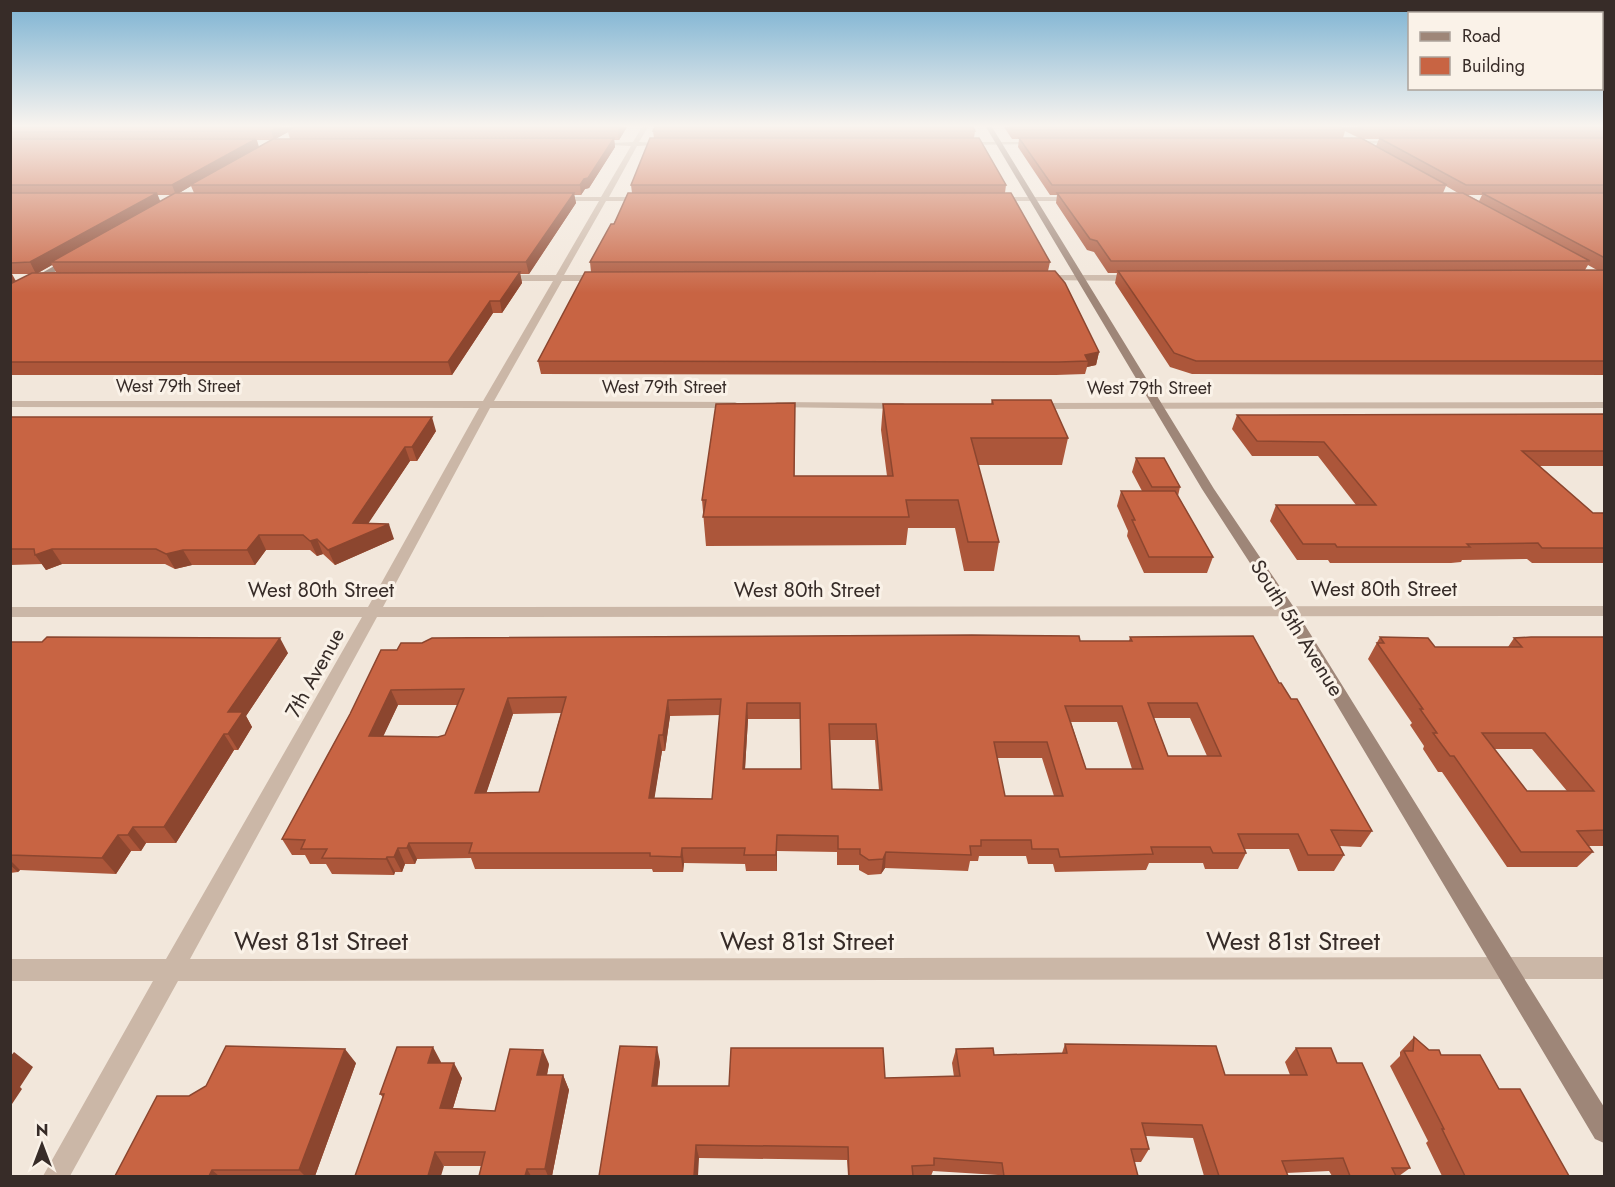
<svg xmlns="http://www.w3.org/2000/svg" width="1615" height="1187" font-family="Jost,sans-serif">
	<rect width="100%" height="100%" fill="#f2e7db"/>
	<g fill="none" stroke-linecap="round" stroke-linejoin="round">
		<path fill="#cbb7a7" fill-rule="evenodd" d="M642,127h6l-9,15 33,2 -35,2 -28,51h36l4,2 -4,2h-39l-42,74h39l4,3 -4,3h-41l-68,120 241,1 6,3 -6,3h-245l-107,199 1221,-1v10l-1227,1 -187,342 1414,-2v22l-1426,2 -108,195h-27l110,-195h-143v-22h156l196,-342h-352v-10h358l111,-199 -469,-1v-6h473l70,-120h-52l-4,-3 4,-3h55l43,-74h-44l-4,-2 4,-2h46l30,-51 -40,-2 42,-2z
			M1350,141h48l3,2 -53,1z
			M963,142h75l3,2 -80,1z
			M996,197h81l4,2 -4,2h-84z
			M1041,275h96l4,3 -4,3 -99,-1v-4z
			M777,402l126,1 6,3 -6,3 -130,-2 -2,-2z
			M1604,402v6l-569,1 -6,-3 6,-3z"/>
		<path fill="#9e8678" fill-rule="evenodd" d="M986,127h6l222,362 79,117 311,501v36l-9,-4 -314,-528 -79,-122z
			M70,257l7,2 -67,39v-7z"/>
	</g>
	<path fill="#ac563a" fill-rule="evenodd" d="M10,127h617l-8,13h-5l1,7 -26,41 -4,1 -4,6h-7l2,8 -47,71h-9l2,9 -20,30h-9l-41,62h-442zM288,132l2,7h-15zM257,140h15l-13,7zM191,186l3,7h-15zM157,195h16l-13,7zM52,265l4,7 -18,1zM12,274h18l-14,7z
		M1004,127h601v248l-413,-1 -22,-7 -55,-84 2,-10h-9l-14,-21 -7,-2 -31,-47 1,-8h-7l-32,-48 1,-8h-7zM1345,131l14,7h-16zM1362,139h17l-3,7zM1446,186l12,7h-15zM1467,195h15l-3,6zM1588,265l9,5h-12z
		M653,131h322l-1,7 32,47 -1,8 45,69 -2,9 51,81 -3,13 -9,2 -2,7 -29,1 -515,-1 -3,-13 53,-89 -1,-10 42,-69 -1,-8 23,-47z
		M992,400l76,38 -6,27h-84l21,77 -5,29h-30l-9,-43h-47l-2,17 -200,1 -4,-46 93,-97 -1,73h93l-6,-46 2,-26h108z
		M1605,414v53l-2,-1h-64l54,47h12v50h-73l-5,-4 -65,1 -1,2 -10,1h-121l-2,-3h-31l-27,-39 6,-16h80l-38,-49h-66l-20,-27 5,-14z
		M10,417l426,14 -19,30h-7l-42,62 26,16 -59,26 -12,-11 -6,2 -7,-6h-44l-11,15h-63l-17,4 -10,-5h-103l-16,6 -4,-6 -32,1z
		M1136,458l44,29 -2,9 35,61 -6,16h-63l-17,-37 1,-5 -11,-25 4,-15h21l-10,-19z
		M1130,637l149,46 12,16 81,132 -11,16 -21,-1 4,9 -10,16h-36l-9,-22h-44l1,4 -8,16h-33l-2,-6h-54l-3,7 -91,2 -2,-8h-25l-2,-8h-47l-1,5h-8l-2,10 -83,-3 -4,6 -13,1 -9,-5v-5h-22v-13l-60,-1v20h-31l-1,-7 -61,-1 -1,9h-30l-1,-3h-177l-4,-11 -54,1 -2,5h-10l-3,8h-7l-1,3 -62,-1 -6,-10h-16l-5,-9h-13l-10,-16 68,-125 31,-64 748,-9zM398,705h60l-13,30 -7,2 -55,-1zM561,713l-22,79 -53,1 27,-79zM720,715l-8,84 -58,-1 8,-47h3l5,-35zM1154,718h36l17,38h-39zM748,719h52l1,50h-56zM1071,722h46l15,47h-46zM830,740h45l4,50 -47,-1zM997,758h45l12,38h-49z
		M1380,637l55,10h73l6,-9 91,-1v209h-17l5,6 -16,15h-70l-65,-95h-4l-15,-23 1,-3 -14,-21 2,-2 -44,-64zM1494,749h38l35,42h-40z
		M10,642l278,11 -42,63 6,11 -14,23h-4l-58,93h-30l-5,8h-10l-15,23 -96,-4 -2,2 -8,1z
		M1414,1037l15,13 12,5 58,34 70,87h-127l-16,-33 2,-2 -38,-75 10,-10v-4z
		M1065,1044l160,31h65l-5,-13 11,-14 41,15 73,105 -11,8h-67l-3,-5 -43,2 2,3h-84l-11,-38 -47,-2 3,13 -8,13h-7l4,14h-140v-1l-65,-4 -2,5h-83l-1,-16 -148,-2 -100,18 61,-114 -3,24h72l156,-8 69,-1 -2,-14 4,-14 38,6 68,-2z
		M441,1062v1l21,15 -9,30 42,3 54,-47 -2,11h16l6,15 -17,86h-73l2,-10h-37l-64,-72z
		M356,1063l-41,113h-200l74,-80z"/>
	<path fill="#8c462f" d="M278,127h19l-10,4 1,1 -14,8 -3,-9z
		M621,127h6l-8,13 -1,-9z
		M614,138l1,9 -26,41 -4,1 -4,6 -1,-10z
		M256,139l3,9 -69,37 1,1 -15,9 -4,-10z
		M157,193l4,10 -110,59 1,3 -16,9 -6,-12z
		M574,193l2,10 -47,71 -3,-12z
		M520,272l2,11 -20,30 -2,-12z
		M11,273l6,11 -7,5z
		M490,301l3,12 -41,62 -4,-13z
		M1099,352l-3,13 -9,2 1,-6 -3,-6z
		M795,403v26l-1,75v-28z
		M432,417l4,14 -19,30 -5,-14z
		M405,447l5,14 -50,75 29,-12 5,15 -59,26 -7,-15 25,-27z
		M259,535l7,15 -11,15 -8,-15z
		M317,539l6,15 -6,2 -7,-15z
		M52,549l10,15 -16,6 -11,-15z
		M183,550l9,15 -17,4 -9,-15z
		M280,638l8,15 -42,63 6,11 -14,23 -10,-16v-22z
		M391,690l7,15 -22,47 -7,-16z
		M508,698l5,16 -32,95 -6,-16z
		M668,700l2,16 -5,35 -2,-16z
		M747,703l1,16 -4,66 -1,-16z
		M224,734l10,16 -58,93 -12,-16z
		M659,735l3,16 -10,63 -3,-16z
		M133,827l13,16 -5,8 -13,-16z
		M118,835l13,16 -15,23 -14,-16z
		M777,835v36l-1,-16z
		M409,843l8,16 -2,5 -8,-16z
		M398,848l7,16 -3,8 -8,-15z
		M682,848l2,15 -1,9 -2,-15z
		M886,852l-1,16 -4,6 2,-15z
		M387,857l8,15 -1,3 -8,-16z
		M10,860l10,10 -2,2 -8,-7z
		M433,1047l8,15 -4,16 -9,-15z
		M657,1047l3,15 -4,38 -4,-14z
		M345,1049l11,14 -41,113h-10l-6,-6z
		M543,1050l6,14 -5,26 -7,-15z
		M14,1052l19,15 -13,20 2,2 -12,18v-50z
		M454,1063l8,15 -13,43 -9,-13z
		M563,1075l6,15 -17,86h-4l-3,-7z
		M696,1145l3,13 -1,18h-4z
		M435,1152l9,14 -3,10h-13z
		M527,1169l4,7h-6z
		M212,1170l7,6h-10z"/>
	<path fill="#c86443" stroke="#8c462f" stroke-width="1.5" fill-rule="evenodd" d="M10,127h268l-7,4 -261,1z
		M294,127h327l-3,4h-331z
		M655,127h318l2,4h-322z
		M1011,127h330l5,3h-333z
		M1358,127h247v4l-241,-1z
		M614,138l-26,40 -4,1 -4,6h-390l83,-46z
		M650,138h329l27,47h-375z
		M1019,138h342l86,47h-395z
		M1379,138h226v47h-139z
		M10,139h246l-84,46h-162z
		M10,193h147l-127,69 -20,1z
		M175,193h399l-48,69h-475z
		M628,193h383l39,69h-460l21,-38h3z
		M1057,193h406l127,68h-479l-14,-20 -7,-2z
		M1482,193h123v65z
		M1605,270v91h-409l-22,-8 -56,-82z
		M1055,271l10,12 34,69 -14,3 3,6 -29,1 -521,-1 47,-89z
		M520,272l-20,29h-10l-42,61h-438v-78l22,-11z
		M992,400h59l17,38h-97l28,104h-31l-10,-42h-52l3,17h-206l3,-17h-4l14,-96 79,-1 -1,73h99l-10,-72h110z
		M1605,414v37h-83l71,62h12v35h-63l-4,-5 -71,1 3,3h-133l-2,-3h-32l-27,-39h100l-52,-63 -67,-1 -20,-26z
		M10,417h422l-20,30h-7l-52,76 36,1 -61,26 -11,-11 -7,2 -7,-6h-44l-12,15h-64l-17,4 -10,-5h-104l-17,6 -1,-6h-24z
		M1136,458h28l16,29h-28z
		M1121,491h54l38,66h-64l-17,-37h3z
		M972,635l107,1 1,5h52l-2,-4 123,-1 26,47h2l10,16h6l75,132 -41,-1 13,25h-36l-10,-21h-60l8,19h-33l-3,-6h-59l2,7 -93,3 -2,-8h-26l-1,-9h-50v6h-11l1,9 -85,-3 -3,7 -14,1 -9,-6v-5h-22v-13l-61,-1 -1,20h-32l1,-7h-63l-1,9 -31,-1v-3h-181l3,-10h-63l-2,5h-9l-4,9h-7l-1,2 -64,-1 5,-9h-26l4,-9 -23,-1 68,-125 31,-64h16l4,-7h21l10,-5zM464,689l-19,46 -7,2 -69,-1 22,-46zM566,697l-27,95 -64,1 33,-95zM721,699l-9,100 -63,-1 10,-63h4l5,-35zM747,703h53l1,66h-58zM1148,703h49l24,53h-53zM1065,706h57l21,63h-57zM829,724h47l6,66 -50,-1zM994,742h53l16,54h-58z
		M47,637l233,1 -52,74h15l-15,22h-4l-60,93h-31l-5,8h-10l-16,23 -92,-3v-213h32z
		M1380,637l48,1 7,9h87l-8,-9 17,-1h74v193l-28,1 16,21h-72l-67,-96h-4l-17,-23h4l-17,-24h3l-46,-66h7zM1482,733h63l49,58h-67z
		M1414,1037l15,13h10l2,5h39l19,34h21l49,87h-104l-23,-47h2l-40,-78h9z
		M1065,1044l151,2 9,29h82l-11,-27h35l6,15h25l48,105h-18l4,8h-46l-7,-18 -61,3 6,15h-69l-17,-51 -60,-2 7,26h-18l7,27h-134l-2,-13 -68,-5v7l-22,1 1,10h-64l-1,-29 -152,-2 -2,31h-95l21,-130 37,1 -5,39h77l2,-38h152l2,30 75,-2 -4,-27 37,-1 1,7 73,-2z
		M226,1046l119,3 -46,121h-87l-3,6h-94l42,-80h32l17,-10z
		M397,1047h36l-5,16h26l-14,45 55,3 15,-62 33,1 -6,25h26l-18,94h-18l-2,7h-46l6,-24h-50l-7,24h-73l29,-82h-4z"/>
	<linearGradient id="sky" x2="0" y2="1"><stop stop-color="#7bb2d2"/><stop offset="0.43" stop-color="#f9f4ef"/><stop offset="1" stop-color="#f9f4ef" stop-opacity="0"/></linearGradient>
	<rect width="1615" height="293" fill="url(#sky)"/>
	<g text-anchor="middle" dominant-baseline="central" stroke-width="6" stroke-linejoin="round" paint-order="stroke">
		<g font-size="18" fill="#372c28" stroke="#faf2e8">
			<text x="178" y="386">West 79th Street</text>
			<text x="664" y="387">West 79th Street</text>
			<text x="1149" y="388">West 79th Street</text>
		</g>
		<g font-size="21" fill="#372c28" stroke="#faf2e8">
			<text x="1384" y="589">West 80th Street</text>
			<text x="321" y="590">West 80th Street</text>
			<text x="807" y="590">West 80th Street</text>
			<text transform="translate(1297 628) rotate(58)">South 5th Avenue</text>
			<text transform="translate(315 673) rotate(-61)">7th Avenue</text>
		</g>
		<g font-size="26" fill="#372c28" stroke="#faf2e8">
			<text x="321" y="941">West 81st Street</text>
			<text x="807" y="941">West 81st Street</text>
			<text x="1293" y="941">West 81st Street</text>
		</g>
	</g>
	<rect width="1615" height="1187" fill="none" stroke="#372c28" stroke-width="24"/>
	<rect x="1408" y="12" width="195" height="78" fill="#faf2e8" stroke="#aca39b" stroke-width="1.5"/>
	<rect x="1420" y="32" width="30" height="9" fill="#9e8678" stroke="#aca39b" stroke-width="1.5"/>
	<text x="1462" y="42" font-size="18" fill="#372c28">Road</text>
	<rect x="1420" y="57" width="30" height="18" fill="#c86443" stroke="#aca39b" stroke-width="1.5"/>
	<text x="1462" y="72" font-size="18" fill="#372c28">Building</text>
	<g transform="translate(42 1145)" stroke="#faf2e8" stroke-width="4.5" paint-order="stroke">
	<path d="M0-4.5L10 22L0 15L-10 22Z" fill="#372c28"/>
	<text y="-9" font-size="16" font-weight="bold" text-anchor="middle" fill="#372c28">N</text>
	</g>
</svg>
